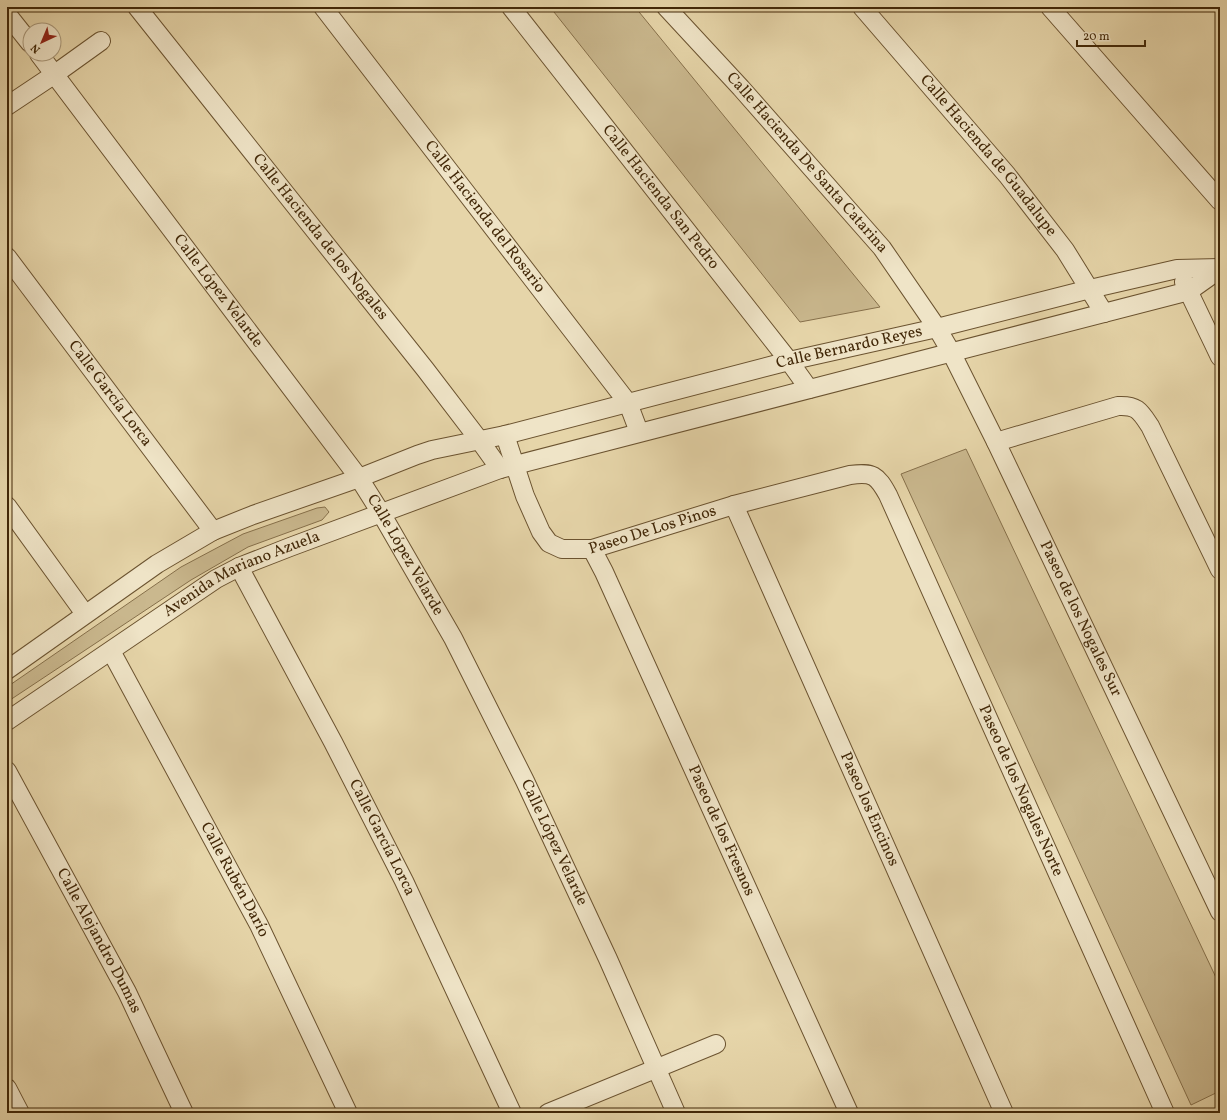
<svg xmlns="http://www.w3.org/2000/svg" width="1227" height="1120" font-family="Vollkorn,serif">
	<rect width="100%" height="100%" fill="#e6d5a9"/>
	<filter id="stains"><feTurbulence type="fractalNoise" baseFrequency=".005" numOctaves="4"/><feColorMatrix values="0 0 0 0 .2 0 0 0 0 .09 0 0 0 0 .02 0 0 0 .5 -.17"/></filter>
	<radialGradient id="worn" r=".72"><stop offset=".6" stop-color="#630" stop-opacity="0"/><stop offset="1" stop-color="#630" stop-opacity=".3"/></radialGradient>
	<path fill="#cab88e" stroke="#86704b" d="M550,7h85l245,300 -80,15z
		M966,449l254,537v105l-29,14 -290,-631z
		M325,507l4,5 -7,8 -74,27 -57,33 -184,122v-15l174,-120 62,-33 74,-26z"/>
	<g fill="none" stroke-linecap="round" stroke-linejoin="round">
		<g stroke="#6b5330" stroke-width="20">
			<g id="minor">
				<path id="s1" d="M137,7l288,362 55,72 20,28"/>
				<path id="s2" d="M323,7l305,396 11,29"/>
				<path id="s3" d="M511,7l278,354 20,28"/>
				<path id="s4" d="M666,7l75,81 141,160 55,80 14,24 45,90 224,470"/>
				<path id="s5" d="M862,7l145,168 58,75 39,63"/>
				<path d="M1050,7l170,194"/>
				<path d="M7,14l23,29"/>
				<path id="s6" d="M39,54l320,424 22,35 72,125 72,143 83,178 68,154"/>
				<path d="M7,106l48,-32 46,-33"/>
				<path id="s7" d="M7,257l206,274"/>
				<path d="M1184,282l36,75"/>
				<path id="s8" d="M505,435l20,61 16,36 8,11 13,6h30l142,-44 116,-30c23,-3 27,0 38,20l277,618"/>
				<path d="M996,442l122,-36c19,-1 22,5 32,20l70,144"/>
				<path id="s9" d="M734,505l270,608"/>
				<path d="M7,506l78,108"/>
				<path id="s10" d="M592,549l12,23 245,541"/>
				<path id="s11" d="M239,567l94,175 71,139 108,232"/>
				<path id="s12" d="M111,651l148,274 89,188"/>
				<path id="s13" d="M7,670l150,-106 56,-33 40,-16 106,-37 58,-23 15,-5 73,-15 284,-74 148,-33 153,-39 87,-20 43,-1"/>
				<path id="s14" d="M7,721l209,-142 23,-12 51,-20 210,-78 689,-178 31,-22"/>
				<path id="s15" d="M7,771l120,221 57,121"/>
				<path d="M7,1088l13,25"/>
				<path d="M548,1113l168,-69"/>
			</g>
		</g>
		<use href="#minor" stroke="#efe4c7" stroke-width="18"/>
	</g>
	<g text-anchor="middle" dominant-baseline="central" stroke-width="4" stroke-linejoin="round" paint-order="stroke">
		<g font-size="16" fill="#422808" stroke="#efe4c7">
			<text stroke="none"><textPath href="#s5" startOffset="195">Calle Hacienda de Guadalupe</textPath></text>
			<text stroke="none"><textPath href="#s4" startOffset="210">Calle Hacienda De Santa Catarina</textPath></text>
			<text stroke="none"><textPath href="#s3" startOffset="242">Calle Hacienda San Pedro</textPath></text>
			<text stroke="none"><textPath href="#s2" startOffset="265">Calle Hacienda del Rosario</textPath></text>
			<text stroke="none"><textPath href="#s1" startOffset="294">Calle Hacienda de los Nogales</textPath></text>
			<text stroke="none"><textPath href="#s6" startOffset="297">Calle López Velarde</textPath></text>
			<text stroke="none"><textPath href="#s13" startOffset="912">Calle Bernardo Reyes</textPath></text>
			<text stroke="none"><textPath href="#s7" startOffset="171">Calle García Lorca</textPath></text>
			<text stroke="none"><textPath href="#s8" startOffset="225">Paseo De Los Pinos</textPath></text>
			<text stroke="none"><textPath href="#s6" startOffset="621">Calle López Velarde</textPath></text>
			<text stroke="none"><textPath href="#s14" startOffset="278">Avenida Mariano Azuela</textPath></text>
			<text stroke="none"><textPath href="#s4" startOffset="745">Paseo de los Nogales Sur</textPath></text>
			<text stroke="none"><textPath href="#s8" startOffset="802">Paseo de los Nogales Norte</textPath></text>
			<text stroke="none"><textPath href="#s9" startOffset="333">Paseo los Encinos</textPath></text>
			<text stroke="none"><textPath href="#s10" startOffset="310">Paseo de los Fresnos</textPath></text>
			<text stroke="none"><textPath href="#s11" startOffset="306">Calle García Lorca</textPath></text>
			<text stroke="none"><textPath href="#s6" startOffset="945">Calle López Velarde</textPath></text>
			<text stroke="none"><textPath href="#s12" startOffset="260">Calle Rubén Darío</textPath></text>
			<text stroke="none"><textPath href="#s15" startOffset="193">Calle Alejandro Dumas</textPath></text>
		</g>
	</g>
	<rect width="1227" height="1120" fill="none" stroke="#e6d5a9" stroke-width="24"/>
	<rect x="8" y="8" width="1211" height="1104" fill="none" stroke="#422808" stroke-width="2"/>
	<rect x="12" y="12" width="1203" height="1096" fill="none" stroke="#422808"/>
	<g transform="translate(42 42) rotate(224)"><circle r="19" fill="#efe4c7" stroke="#aa997b"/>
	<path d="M0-3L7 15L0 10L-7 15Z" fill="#8f2418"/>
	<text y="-6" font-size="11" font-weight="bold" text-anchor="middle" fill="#422808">N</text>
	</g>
	<path d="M1077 40v6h68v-6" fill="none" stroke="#422808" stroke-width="2"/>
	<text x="1083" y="40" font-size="12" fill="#422808" stroke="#efe4c7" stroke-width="3" paint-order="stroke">20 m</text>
	<rect width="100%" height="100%" filter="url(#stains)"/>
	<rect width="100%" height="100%" fill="url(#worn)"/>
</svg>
